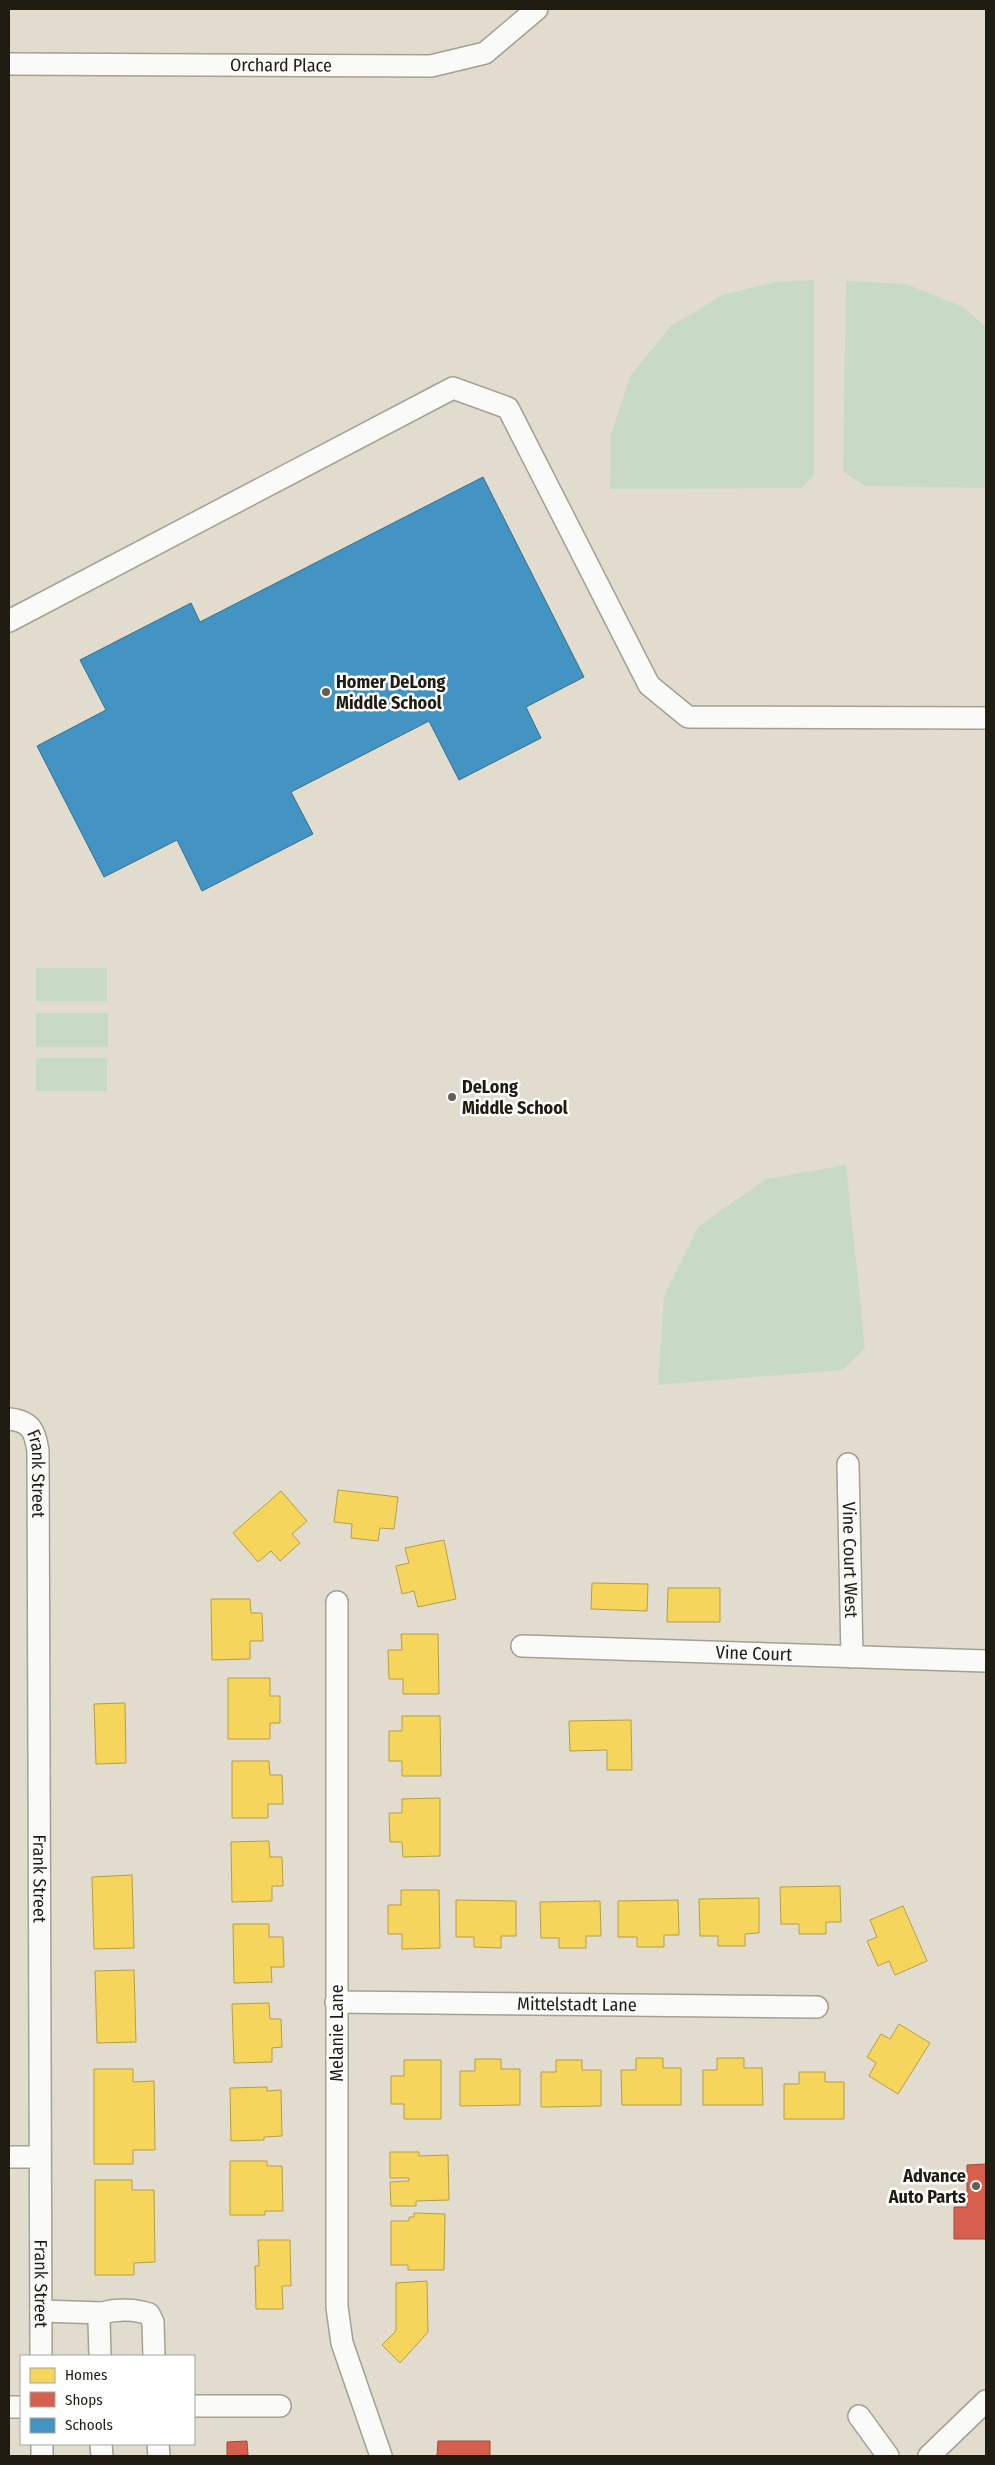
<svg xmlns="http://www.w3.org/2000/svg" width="995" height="2465" font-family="'Fira Sans Condensed',sans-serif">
	<rect width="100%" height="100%" fill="#e1dccd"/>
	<path fill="#c8dac5" d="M814,280v195l-13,13 -191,1 1,-54 19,-59 41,-50 52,-31 53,-13z
		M846,281l60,3 57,23 23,20v161l-121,-2 -22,-15z
		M36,968h71v33h-71z
		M36,1013h72v34h-72z
		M36,1058h71v33h-71z
		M846,1165l19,183 -23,22 -184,15 6,-89 35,-70 67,-47z"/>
	<path fill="#f6d55c" stroke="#b69e46" d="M338,1490l60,7 -4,32 -14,-1 -2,13 -27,-3 1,-14 -18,-2z
		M281,1491l26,30 -15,13 8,9 -20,18 -9,-10 -13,11 -25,-29z
		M444,1540l12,59 -38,8 -4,-16 -12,3 -6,-28 13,-3 -4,-15z
		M592,1583l56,1 -1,27 -56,-2z
		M668,1588h52v34h-53z
		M211,1599h39l1,14h11l1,28h-13v18l-38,1z
		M401,1634h37l1,60h-36v-15h-14l-1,-29h14z
		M228,1678h42v18h10v27h-10v16h-42z
		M125,1703l1,60 -30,1 -2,-60z
		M402,1716h38l1,60h-39v-15h-13v-30h13z
		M631,1720l1,50h-25v-20l-37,1 -1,-30z
		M232,1761h37l1,14h12l1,29h-15v14h-36z
		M440,1798v58l-37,1 -1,-15h-12l-1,-29h13v-14z
		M269,1841l1,16h12l1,29h-11v15l-40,1 -1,-60z
		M132,1875l2,73 -40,1 -2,-72z
		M840,1886l1,36h-15v12h-27v-10h-18l-1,-37z
		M401,1890h38l1,58 -38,1v-15h-14v-29h13z
		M759,1898v35l-14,1v12h-27v-10h-18l-1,-37z
		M456,1900l60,1v35h-15v12l-27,-1v-10h-18z
		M678,1900l1,35h-15v12h-27v-10h-19v-36z
		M600,1901l1,35h-15v12h-27v-10h-18l-1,-36z
		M903,1906l24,55 -32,14 -6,-14 -11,5 -11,-25 10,-4 -7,-17z
		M233,1924h36v13h14l1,30h-13l1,15 -38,1z
		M134,1970l2,72 -39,1 -2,-72z
		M269,2003l1,16h11l1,28 -10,1v14l-38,1 -2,-59z
		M899,2024l31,19 -32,51 -29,-18 7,-13 -9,-6 14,-23 9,5z
		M636,2058h27v10h18v37h-59l-1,-35h15z
		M717,2058h27v10h18l1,37h-60v-35h14z
		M475,2059h26v10h19v36l-60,1v-35h15z
		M404,2060h37v59h-37v-15h-13v-28h13z
		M556,2060h26v10h19v36l-60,1v-35h15z
		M94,2069h39v13l21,-1 1,69h-22v14h-39z
		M799,2072h26v10h19v37h-60v-35h15z
		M267,2087v4l14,-1 1,46 -18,1v3l-33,1 -1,-53z
		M390,2152h29v4l29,-1 1,45 -33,1v5h-25l-1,-24 19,-1v-3h-19z
		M230,2161h37v5h15l1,45h-18v4h-35z
		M95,2180h37v10h22l1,72 -21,1v12h-39z
		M414,2213l31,1 -1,56h-36v-5h-17v-44h18v-4h5z
		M258,2240h32l1,46h-9l1,23h-27l-1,-43h4z
		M427,2281l1,51 -28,31 -18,-18 14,-14v-48z"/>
	<path fill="#d6604d" stroke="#9f4c3b" d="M986,2164v75h-32v-32h13v-42z
		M247,2441l1,14 -21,1v-14z
		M438,2441h52v15h-53z"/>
	<path fill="#4393c3" stroke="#386f8e" d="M483,477l101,200 -58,30 15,31 -82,42 -30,-59 -138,71 22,42 -111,57 -25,-51 -73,37 -67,-131 69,-36 -26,-50 111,-57 9,19z"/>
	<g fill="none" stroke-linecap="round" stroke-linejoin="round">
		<g stroke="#a3a094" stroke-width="24">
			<g id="minor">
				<path id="s1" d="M9,64l422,2 54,-13 52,-44"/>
				<path d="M9,621l444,-233 55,20 141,277 39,32 298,1"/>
				<path id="s2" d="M9,1419c22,2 26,12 29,32l3,905"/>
				<path id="s3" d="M848,1464l4,193"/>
				<path d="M337,1602v705l5,36 39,113"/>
				<path id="s4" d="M522,1646l464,15"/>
				<path id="s5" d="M336,2002l481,5"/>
				<path d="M9,2157h31"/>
				<path d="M41,2311l61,2"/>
				<path d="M100,2356l-1,-35 3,-8c15,-4 33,-4 47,1l4,8 1,34"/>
				<path d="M194,2406h86"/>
				<path d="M9,2407h12"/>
				<path d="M859,2416l29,40"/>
				<path d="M42,2444v12"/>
				<path d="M101,2444l1,12"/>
				<path d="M158,2444l1,12"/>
				<path d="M929,2456l57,-55"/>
			</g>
		</g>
		<use href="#minor" stroke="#fafaf8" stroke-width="21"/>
	</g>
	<g fill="#635f53" stroke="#fff" stroke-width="2">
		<circle cx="326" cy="692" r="5"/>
		<circle cx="452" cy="1097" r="5"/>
		<circle cx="976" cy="2186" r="5"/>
	</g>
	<g text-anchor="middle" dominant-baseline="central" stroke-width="5" stroke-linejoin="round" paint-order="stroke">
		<g font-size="18" fill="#1f1c12" stroke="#fff">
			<text stroke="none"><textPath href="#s1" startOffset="272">Orchard Place</textPath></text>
			<text stroke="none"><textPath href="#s2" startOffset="71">Frank Street</textPath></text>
			<text stroke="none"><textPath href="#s3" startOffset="96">Vine Court West</textPath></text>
			<text stroke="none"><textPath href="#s4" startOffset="232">Vine Court</textPath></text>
			<text stroke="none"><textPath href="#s2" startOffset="476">Frank Street</textPath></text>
			<text stroke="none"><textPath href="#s5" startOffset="241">Mittelstadt Lane</textPath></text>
			<text transform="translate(337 2033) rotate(-90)">Melanie Lane</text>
			<text stroke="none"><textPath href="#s2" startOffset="881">Frank Street</textPath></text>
		</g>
		<g font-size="18" font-weight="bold" fill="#1f1c12" stroke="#fff" text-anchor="start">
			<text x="336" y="682">Homer DeLong<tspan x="336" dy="21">Middle School</tspan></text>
			<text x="462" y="1087">DeLong<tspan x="462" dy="21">Middle School</tspan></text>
			<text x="966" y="2176" text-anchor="end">Advance<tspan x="966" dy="21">Auto Parts</tspan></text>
		</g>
	</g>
	<rect width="995" height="2465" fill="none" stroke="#1f1c12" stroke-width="20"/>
	<rect x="20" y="2355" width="175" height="90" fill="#ffffff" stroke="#a5a4a0"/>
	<rect x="30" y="2368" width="25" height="15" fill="#f6d55c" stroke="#a5a4a0"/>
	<text x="65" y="2380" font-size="15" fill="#1f1c12">Homes</text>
	<rect x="30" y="2392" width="25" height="15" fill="#d6604d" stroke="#a5a4a0"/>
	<text x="65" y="2405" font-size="15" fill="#1f1c12">Shops</text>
	<rect x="30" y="2418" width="25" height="15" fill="#4393c3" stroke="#a5a4a0"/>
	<text x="65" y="2430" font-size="15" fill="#1f1c12">Schools</text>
</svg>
